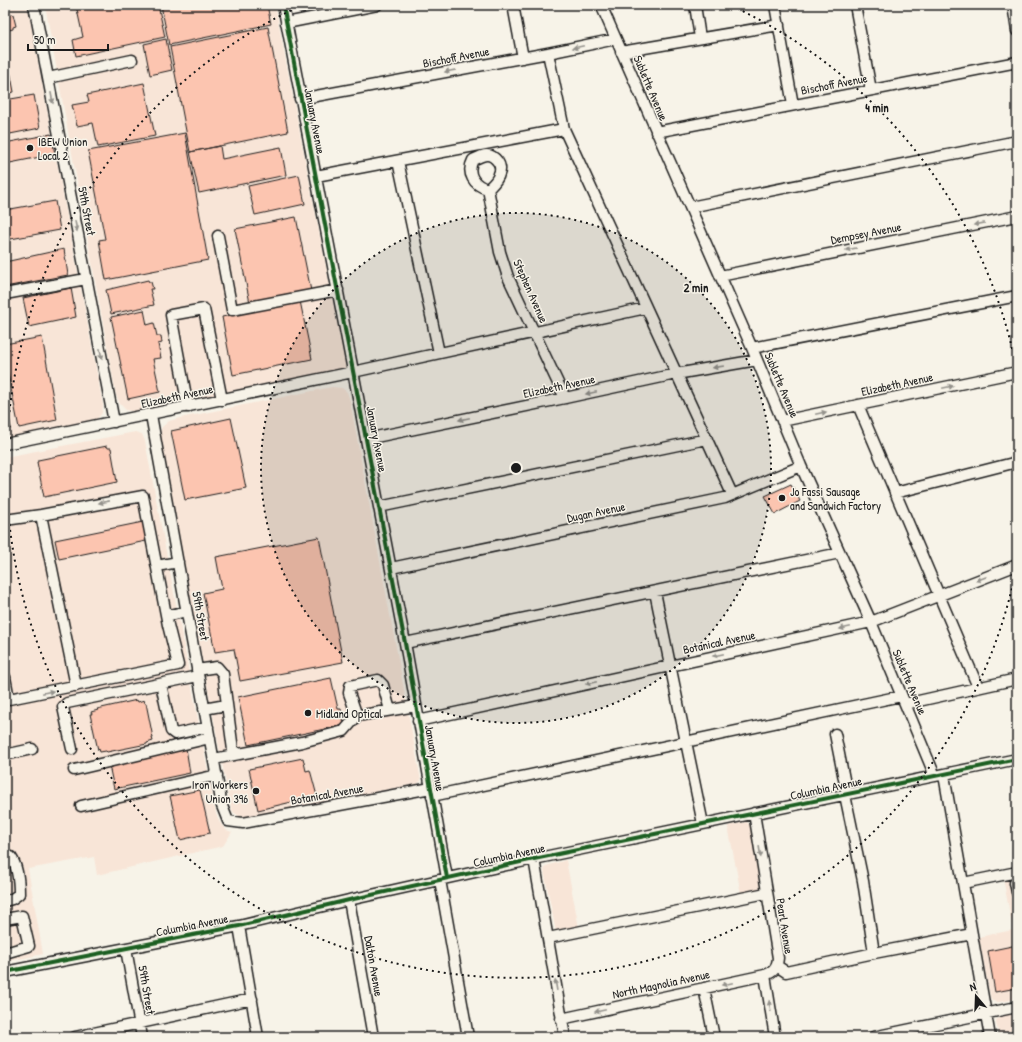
<svg xmlns="http://www.w3.org/2000/svg" width="1022" height="1042" font-family="'Patrick Hand',sans-serif">
	<rect width="100%" height="100%" fill="#f7f3e8"/>
	<filter id="ink" filterUnits="userSpaceOnUse"><feTurbulence type="fractalNoise" baseFrequency=".025" numOctaves="2"/><feDisplacementMap in="SourceGraphic" scale="8" xChannelSelector="R" yChannelSelector="G"/><feConvolveMatrix kernelMatrix="1 2 1 2 8 2 1 2 1" color-interpolation-filters="sRGB"/></filter>
	<g filter="url(#ink)">
		<path fill="#f8e5d7" d="M5,5h21l2,4 75,396 -1,8 -5,6 -9,3 -83,16z
			M45,5h230l71,364 -211,43 -9,-2 -6,-6 -4,-9z
			M332,387l10,1 5,4 3,9 71,380 -4,3 -172,33 -6,-1 -6,-4 -3,-8 -71,-369 3,-8 7,-6 11,-3z
			M135,432l7,2 3,7 71,373 4,9 6,7 6,2 -9,14 -126,29 -3,-18 -66,12 15,85 -38,8v-505z
			M746,822l3,2 3,5 10,61 -21,4 -13,-68z
			M566,860l13,68 -23,4 -12,-61 2,-5z
			M1017,875v124l-18,3 -7,-1 -2,-5 -11,-59 34,-7 -10,-52z
			M1017,1013v24h-18l-3,-15 1,-3 5,-3z"/>
		<path fill="#fcc5b0" stroke="#1c1c1c" d="M76,5h82l7,32 -89,19 -3,-16 10,-3z
			M161,5h106l4,19 -102,21z
			M13,14l3,12 -3,1v2l-8,2v-16z
			M268,27l20,105 -98,20 -20,-105z
			M166,39l6,31 -22,5 -6,-31z
			M8,60l6,32 -9,2v-33z
			M144,83l11,53 -57,11 -5,-24 -16,3 -5,-21 17,-3 -2,-7z
			M34,95l6,33 -35,7v-35z
			M185,133l23,127 -102,20 -7,-40 6,-1 -17,-88z
			M51,134l4,20 -50,10v-21z
			M220,146l2,13 59,-12 5,28 -87,18 -9,-41z
			M299,175l6,29 -50,11 -7,-29z
			M5,180l5,29 -5,1z
			M55,201l5,29 -55,10v-30z
			M296,217l15,74 -61,12 -15,-74z
			M64,249l4,26 -63,12v-25z
			M148,280l1,2h2l2,7h-3l4,16 -43,9 -5,-24z
			M71,288l5,29 -47,10 -6,-29z
			M300,301l12,58 -79,16 -11,-58z
			M144,310l3,15 7,-2 3,13h4l1,7 -4,1 3,14 -8,1 7,33 -32,7 -17,-82z
			M42,337l15,83 -38,8 -14,-69v-15z
			M5,395l6,33 -6,1z
			M231,418l15,70 -61,12 -14,-69z
			M107,446l1,2h3l6,34 -73,15 -7,-35h1v-2z
			M791,484l9,17 -25,13 -10,-18z
			M143,522l3,19 -87,18 -4,-19z
			M319,537l24,125 -103,19 -6,-32 -19,3 -12,-59 19,-4 -6,-32z
			M331,678l7,31h3l3,16 -96,20 -10,-48z
			M137,700l1,2 6,-2 1,3h1l7,35h-1l1,3 -6,2v1l-40,8 -1,-1 -6,1 -1,-3 -1,1 -8,-36h2l-1,-2 7,-2 -1,-1z
			M186,748l4,25 -76,16 -5,-24z
			M303,758l3,13 4,-1 7,26 -59,14 -9,-41z
			M200,790l10,43 -30,7 -10,-44z
			M1017,945v43l-22,4 -7,-41z"/>
		<g fill="none" stroke-linecap="round" stroke-linejoin="round">
			<g stroke="#1c1c1c" stroke-width="13">
				<path id="minor" d="M34,5l80,417
					M283,5l122,638 42,235
					M513,5l10,53
					M601,5l151,343 49,118 70,156 64,154
					M695,5l5,33
					M775,5l18,100
					M855,5l16,85
					M1013,5l4,26
					M286,23l91,-18
					M621,52l158,-27
					M548,53l16,76 168,365
					M48,78l84,-18
					M300,99l248,-46 68,-14
					M656,132l361,-70
					M398,161l41,192
					M316,176l248,-47
					M488,189c-14,-3 -22,-16 -15,-29 10,-5 17,-9 25,2 2,3 3,8 1,12 -1,6 -7,11 -11,15l12,63 8,25 57,121
					M690,207l327,-66
					M218,236l14,74 106,-20
					M720,276l297,-60
					M5,294l81,-15
					M752,348l265,-52
					M858,405l120,282
					M188,407l-17,-92 33,-6 18,91
					M151,415l71,391 6,15 15,2 188,-35
					M782,421l235,-49
					M366,439l199,-41 111,-24 81,-14
					M5,444l348,-72 293,-64
					M895,493l122,-31
					M379,507l328,-68
					M41,515l35,171
					M5,520l36,-5 102,-19 25,129 10,40 -169,34 -4,-22
					M157,566l21,-4
					M391,568l334,-70 76,-32
					M655,592l48,232
					M167,616l19,-5
					M405,643l435,-90
					M197,670l20,-3 6,7 10,76 6,4 63,-12 42,-11 13,-15 59,-10
					M161,684l10,47 4,3 33,-7
					M905,704l112,-25
					M204,709l22,-4
					M357,716l-8,-23 1,-7 28,-6 5,5 7,25
					M418,721l453,-99 146,-57
					M835,734l12,60
					M72,749l-9,-42 4,-4 131,-27
					M5,755l27,-6
					M214,759l25,-5
					M74,770l136,-32
					M944,775l46,262
					M845,795l18,86 11,72
					M432,796l469,-100
					M81,806l136,-31
					M5,857h6c7,10 8,25 8,37l-7,5 -7,2
					M534,859l31,178
					M440,880l28,157
					M963,883l54,-11
					M1015,883l2,9
					M349,900l24,137
					M5,919l17,-3 7,30 -24,7
					M239,926l19,111
					M548,938l218,-45
					M126,949l16,88
					M777,966l9,6 88,-19 98,-19
					M5,972l234,-46 110,-26 185,-41 483,-100
					M765,975l10,62
					M704,988l10,49
					M561,1019l204,-44c9,-3 12,-7 13,-17l-24,-145
					M75,1037l177,-38
					M873,1037l144,-30"/>
			</g>
			<use href="#minor" stroke="#f7f3e8" stroke-width="10"/>
			<g stroke="#f7f3e8" stroke-width="6">
				<path id="cycleway" d="M283,5l122,638 42,235
					M5,972l234,-46 110,-26 185,-41 483,-100"/>
			</g>
			<use href="#cycleway" stroke="#1b5e20" stroke-width="4"/>
		</g>
		<defs><path id="oneway-solid" d="M-6-.8H1V-3.2L6.5 0L1 3.2V.8H-6Z"/></defs>
		<g fill="#94928c">
			<use href="#oneway-solid" transform="translate(578 47) rotate(168)"/>
			<use href="#oneway-solid" transform="translate(450 71) rotate(169)"/>
			<use href="#oneway-solid" transform="translate(52 98) rotate(79)"/>
			<use href="#oneway-solid" transform="translate(979 224) rotate(169)"/>
			<use href="#oneway-solid" transform="translate(76 226) rotate(79)"/>
			<use href="#oneway-solid" transform="translate(851 249) rotate(169)"/>
			<use href="#oneway-solid" transform="translate(101 354) rotate(79)"/>
			<use href="#oneway-solid" transform="translate(718 367) rotate(171)"/>
			<use href="#oneway-solid" transform="translate(948 387) rotate(-12)"/>
			<use href="#oneway-solid" transform="translate(591 393) rotate(168)"/>
			<use href="#oneway-solid" transform="translate(821 413) rotate(-12)"/>
			<use href="#oneway-solid" transform="translate(464 419) rotate(168)"/>
			<use href="#oneway-solid" transform="translate(104 502) rotate(169)"/>
			<use href="#oneway-solid" transform="translate(981 579) rotate(159)"/>
			<use href="#oneway-solid" transform="translate(845 628) rotate(168)"/>
			<use href="#oneway-solid" transform="translate(718 655) rotate(168)"/>
			<use href="#oneway-solid" transform="translate(591 683) rotate(168)"/>
			<use href="#oneway-solid" transform="translate(48 692) rotate(-12)"/>
			<use href="#oneway-solid" transform="translate(760 852) rotate(81)"/>
			<use href="#oneway-solid" transform="translate(727 984) rotate(168)"/>
			<use href="#oneway-solid" transform="translate(556 985) rotate(-99)"/>
			<use href="#oneway-solid" transform="translate(770 1006) rotate(-99)"/>
			<use href="#oneway-solid" transform="translate(600 1011) rotate(168)"/>
		</g>
	</g>
	<circle cx="516" cy="468" r="255" fill="#1c1c1c" fill-opacity=".12"/>
	<g fill="none" stroke="#1c1c1c" stroke-width="2" stroke-dasharray="2 4">
		<circle cx="516" cy="468" r="255"/>
		<path d="M1017 565A510 510 0 1 1 300 6M732 6A510 510 0 0 1 1017 371"/>
	</g>
	<g fill="#1c1c1c" stroke="#f7f3e8" stroke-width="1.5">
		<circle cx="30" cy="148" r="4"/>
		<circle cx="782" cy="498" r="4"/>
		<circle cx="308" cy="713" r="4"/>
		<circle cx="256" cy="791" r="4"/>
	</g>
	<g text-anchor="middle" dominant-baseline="central" stroke-width="3" stroke-linejoin="round" paint-order="stroke">
		<g font-size="12" fill="#1c1c1c" stroke="#f7f3e8">
			<text transform="translate(456 57) rotate(-11)">Bischoff Avenue</text>
			<text transform="translate(834 84) rotate(-11)">Bischoff Avenue</text>
			<text transform="translate(651 88) rotate(67)">Sublette Avenue</text>
			<text transform="translate(315 121) rotate(79)">January Avenue</text>
			<text transform="translate(87 211) rotate(79)">59th Street</text>
			<text transform="translate(866 233) rotate(-11)">Dempsey Avenue</text>
			<text transform="translate(531 291) rotate(66)">Stephen Avenue</text>
			<text transform="translate(897 384) rotate(-12)">Elizabeth Avenue</text>
			<text transform="translate(782 385) rotate(67)">Sublette Avenue</text>
			<text transform="translate(559 386) rotate(-12)">Elizabeth Avenue</text>
			<text transform="translate(177 396) rotate(-12)">Elizabeth Avenue</text>
			<text transform="translate(377 439) rotate(79)">January Avenue</text>
			<text transform="translate(596 512) rotate(-12)">Dugan Avenue</text>
			<text transform="translate(201 616) rotate(80)">59th Street</text>
			<text transform="translate(719 642) rotate(-12)">Botanical Avenue</text>
			<text transform="translate(910 682) rotate(67)">Sublette Avenue</text>
			<text transform="translate(435 758) rotate(80)">January Avenue</text>
			<text transform="translate(826 788) rotate(-12)">Columbia Avenue</text>
			<text transform="translate(327 794) rotate(-10)">Botanical Avenue</text>
			<text transform="translate(509 855) rotate(-12)">Columbia Avenue</text>
			<text transform="translate(192 925) rotate(-11)">Columbia Avenue</text>
			<text transform="translate(785 926) rotate(81)">Pearl Avenue</text>
			<text transform="translate(374 966) rotate(80)">Dalton Avenue</text>
			<text transform="translate(661 984) rotate(-12)">North Magnolia Avenue</text>
			<text transform="translate(147 990) rotate(80)">59th Street</text>
		</g>
		<g font-size="12" fill="#1c1c1c" stroke="#f7f3e8" text-anchor="start">
			<text x="38" y="141">IBEW Union<tspan x="38" dy="14">Local 2</tspan></text>
			<text x="790" y="491">Jo Fassi Sausage<tspan x="790" dy="14">and Sandwich Factory</tspan></text>
			<text x="316" y="713">Midland Optical</text>
			<text x="248" y="784" text-anchor="end">Iron Workers<tspan x="248" dy="14">Union 396</tspan></text>
		</g>
	</g>
	<circle cx="516" cy="468" r="6" fill="#1c1c1c" stroke="#f7f3e8" stroke-width="2"/>
	<g font-size="12" text-anchor="middle" font-weight="bold" fill="#1c1c1c" stroke="#f7f3e8" stroke-width="3" stroke-linejoin="round" paint-order="stroke">
		<text x="877" y="112">4 min</text>
		<text x="696" y="292">2 min</text>
	</g>
	<rect width="1022" height="1042" fill="none" stroke="#f7f3e8" stroke-width="20"/>
	<rect x="10" y="10" width="1002" height="1022" fill="none" stroke="#1c1c1c" stroke-width="1.5" filter="url(#ink)"/>
	<g transform="translate(976 996) rotate(341)" stroke="#f7f3e8" stroke-width="3" paint-order="stroke">
	<path d="M0-3L7 15L0 10L-7 15Z" fill="#1c1c1c"/>
	<text y="-6" font-size="11" font-weight="bold" text-anchor="middle" fill="#1c1c1c">N</text>
	</g>
	<path d="M28 44v6h80v-6" fill="none" stroke="#1c1c1c" stroke-width="2"/>
	<text x="34" y="44" font-size="12" fill="#1c1c1c" stroke="#f7f3e8" stroke-width="3" paint-order="stroke">50 m</text>
</svg>
